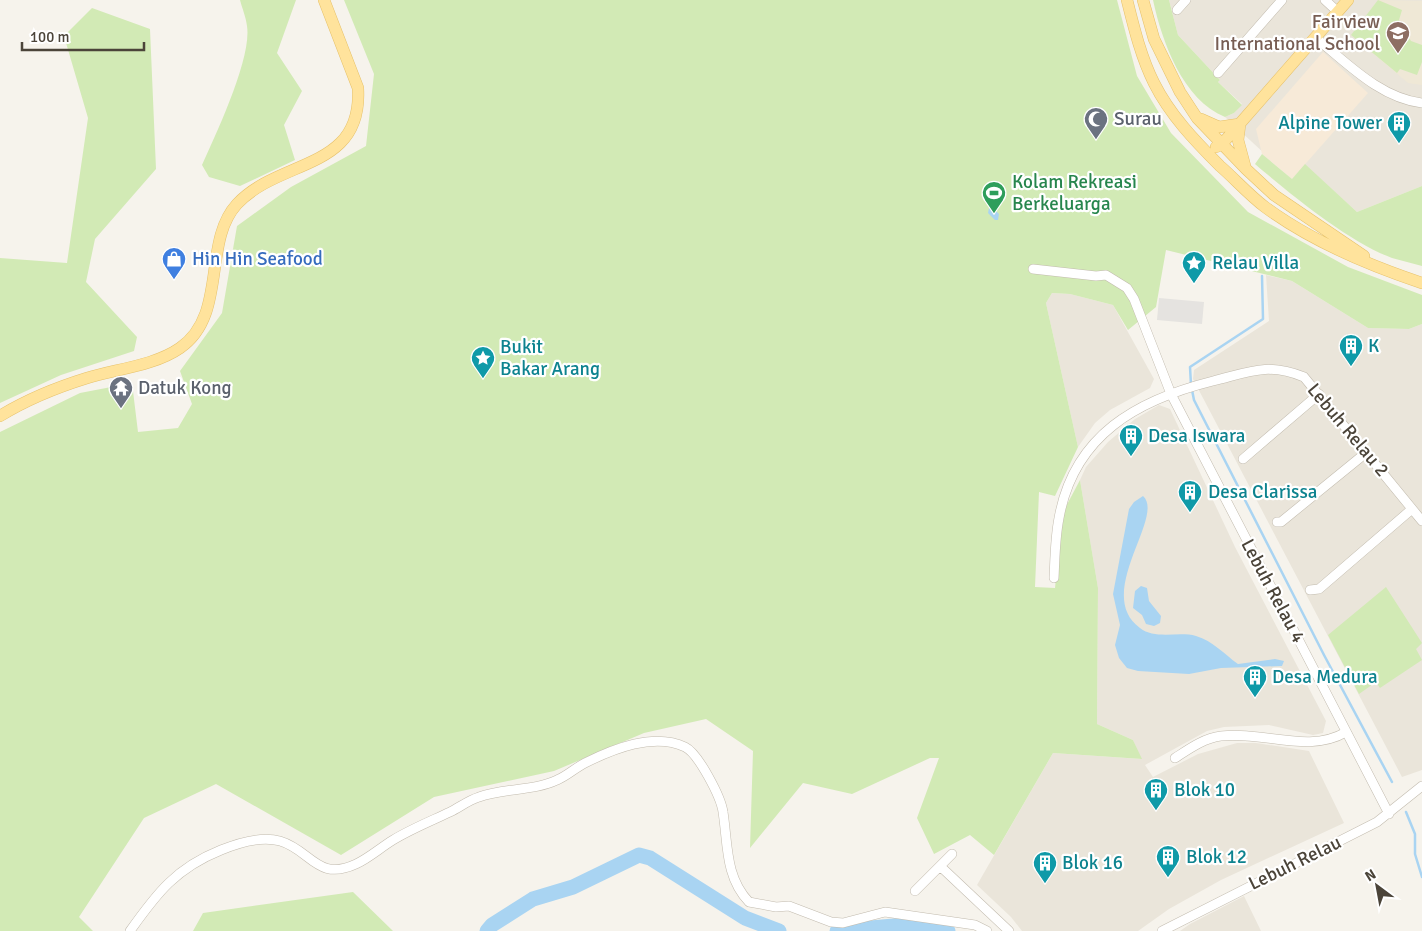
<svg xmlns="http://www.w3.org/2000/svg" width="1422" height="931" font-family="Signika,sans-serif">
	<rect width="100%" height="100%" fill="#f6f3ec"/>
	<path fill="#eae5da" d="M1169,0h253v186l-65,26 -52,-47 -13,14 -67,-62 9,-4 8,-9 -24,-22 2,-2 -42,-45z
		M1266,275l26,6 76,47 41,1 13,-5v446l-20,7 -209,-398 1,-9 75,-49z
		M1052,293l18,1 43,11 41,74 -4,9 -40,22 -15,13 -17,24 -32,-144z
		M1159,405l11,4 65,138 91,174 -3,12 -10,2 -44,-10 -45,2 -17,4 -62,34 8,12 45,-23 39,-11h19l53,8 35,72 -123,57 -52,29 -31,22h-116l-11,-14 -34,-32 76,-132 88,6 -8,-19 -36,-16 1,-136 -18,-108 6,-13 22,-25 27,-23z
		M1244,896l17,35h-81l10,-7z"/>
	<path fill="#f7ead8" d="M1323,52l45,41 -76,86 -30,-25 -6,-25z"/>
	<path fill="#efe8d6" d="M1378,0l44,1v84l-14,-2 -57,-48z"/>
	<path fill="#d2eab5" d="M240,0h56l-19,53 25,38 -18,34 11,35 -55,26 -31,-9 -7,-12c14,-31 50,-107 45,-139 -1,-9 -5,-18 -7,-26z
		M344,0h773l20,76 34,57 77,79 100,55 74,28v29l-13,5 -41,-1 -76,-47 -126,-31 -10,57 -28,23 -15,-25 -43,-11 -18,-1 -6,10 32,144 -23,49 -16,-4 -4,95 20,1 8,-76 17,-32 18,108 -1,136 36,16 9,19 -89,-6 -59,102 -24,-20 -36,19 -17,-36 22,-60h-9l-78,36 -49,-11 -53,65 3,-97 -47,-32 -62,14 -90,38 -120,26 -93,58 -125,-71 -72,34 -65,99 14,14h-93v-499l80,-39 52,-10 6,49 40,-4 14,-24 -12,-33 42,-58 15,-87 54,-39 75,-41 8,-72z
		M1153,0h16l9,35 42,45 -2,2 24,23 -8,8 -9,4c-42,-17 -63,-75 -72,-117z
		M1378,0l24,10 -3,10 12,21 11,4v17l-5,13 -17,-6 -3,4 -46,-38z
		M92,8l58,21 6,140 -61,70 -9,43 51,55 -3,14 -73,24 -61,28v-145l67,5 21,-145 -24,-82z
		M1262,154l30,25 13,-15 52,48 65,-26v80c-10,-3 -20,-5 -30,-8 -43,-16 -102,-64 -137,-94z
		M1386,587l36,56 -6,6 6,11 -42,28 -4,-6 -17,12 -31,-59z
		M353,892l40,39h-200l10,-18z"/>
	<path fill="#e5e3e0" d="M1159,298l45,4 -2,22 -45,-4z"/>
	<path fill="#a9d4f2" d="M989,208h4l6,6 -1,6h-3l-7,-7z
		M1143,496c23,20 -50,98 -3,132 15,12 39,3 56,8 17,5 28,18 42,28l37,-5 9,2 -2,5 -61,2 -32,6 -51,-3 -11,-3 -8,-10 -4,-13 5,-20 -7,-31 16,-85 5,-7z
		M1141,586l6,2 2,13 12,15 -1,7 -6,3 -8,-2 -4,-9 -9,-7 2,-17z"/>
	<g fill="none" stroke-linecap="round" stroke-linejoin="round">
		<path stroke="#a9d4f2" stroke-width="2.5" d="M1191,385l-1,-18 73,-48 -1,-43
			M1192,390l2,10 130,255 68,127
			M1406,812l9,22v20l7,23"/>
		<path stroke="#a9d4f2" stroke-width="15" d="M487,931l5,-6 41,-26 40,-12 66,-32 11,3 95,60 34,13
			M837,931l79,-7 32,7"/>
		<g stroke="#c2bbae" stroke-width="10">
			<path id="minor" d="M1325,0l13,12
				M1177,10l9,-10
				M1316,38c31,25 64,60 106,65
				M1218,73l64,-73
				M1033,269l63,7 10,-1 21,13 7,11 37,95 218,420
				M1243,459l76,-65
				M1277,522h4l86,-70
				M1054,578c1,-19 1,-40 5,-60 15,-83 78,-118 154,-137 36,-9 54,-19 91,-4l118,144
				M1310,590l9,-1 93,-80
				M1175,758c14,-9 29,-20 46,-22 43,-5 88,18 125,-4
				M940,866l69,65
				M915,891l37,-37
				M130,931c27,-38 46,-63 91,-81 17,-7 41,-14 59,-9 31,9 37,41 76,23 13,-6 24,-16 37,-24 18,-11 38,-19 57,-28 10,-5 19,-12 29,-15 25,-9 55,-6 78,-17 10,-4 18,-12 28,-17 28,-14 69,-31 100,-16 13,6 36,50 38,65 5,32 2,65 26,90l27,5 13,-1 42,16 12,1 42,-11 90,13 12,6
				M1162,931l215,-109 45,-36"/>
		</g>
		<g stroke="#e6c16a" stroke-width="12">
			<path id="major" d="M1127,0c7,28 14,57 27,83 16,32 41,58 66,83 15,13 29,29 45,41 46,34 103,58 157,76
				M1143,0l11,39 26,53 17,26 49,51 28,26 90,61
				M1201,119l18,8 21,-3
				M1240,124l-2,16 7,26
				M1216,147l6,-3 126,-144
				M0,416c26,-16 58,-29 87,-38 29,-9 67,-12 93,-30 48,-33 22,-106 57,-144 43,-46 126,-33 121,-116l-34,-88"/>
		</g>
		<use href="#minor" stroke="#fff" stroke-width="9"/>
		<use href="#major" stroke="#ffe39c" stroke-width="11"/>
	</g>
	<defs>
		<g id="school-pin" transform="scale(1.25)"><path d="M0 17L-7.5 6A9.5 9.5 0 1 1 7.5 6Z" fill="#8d6e63" stroke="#fff"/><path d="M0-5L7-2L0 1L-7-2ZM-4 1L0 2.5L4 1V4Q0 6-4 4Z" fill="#fff"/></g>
		<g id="mosque-pin" transform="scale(1.25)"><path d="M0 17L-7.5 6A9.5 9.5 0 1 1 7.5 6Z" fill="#6b7280" stroke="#fff"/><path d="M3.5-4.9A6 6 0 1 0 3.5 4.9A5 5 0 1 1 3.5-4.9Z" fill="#fff"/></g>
		<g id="building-pin" transform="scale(1.25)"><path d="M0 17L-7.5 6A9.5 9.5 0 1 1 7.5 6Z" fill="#0f9aa8" stroke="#fff"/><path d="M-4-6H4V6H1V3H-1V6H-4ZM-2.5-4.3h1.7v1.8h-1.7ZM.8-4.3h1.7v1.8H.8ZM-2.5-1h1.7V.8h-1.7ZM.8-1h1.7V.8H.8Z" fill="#fff"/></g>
		<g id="stadium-pin" transform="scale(1.25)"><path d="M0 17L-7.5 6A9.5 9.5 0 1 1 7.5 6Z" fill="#2e9e5b" stroke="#fff"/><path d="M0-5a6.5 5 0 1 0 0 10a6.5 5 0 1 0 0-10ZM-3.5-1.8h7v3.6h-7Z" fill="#fff"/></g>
		<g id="shop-pin" transform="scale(1.25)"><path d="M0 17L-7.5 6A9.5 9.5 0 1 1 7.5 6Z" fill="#3f7fe0" stroke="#fff"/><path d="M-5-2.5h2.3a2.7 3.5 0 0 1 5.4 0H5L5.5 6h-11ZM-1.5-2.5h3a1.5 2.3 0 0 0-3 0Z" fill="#fff"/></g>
		<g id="sight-pin" transform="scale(1.25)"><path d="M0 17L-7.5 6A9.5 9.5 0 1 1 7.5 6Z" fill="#0f9aa8" stroke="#fff"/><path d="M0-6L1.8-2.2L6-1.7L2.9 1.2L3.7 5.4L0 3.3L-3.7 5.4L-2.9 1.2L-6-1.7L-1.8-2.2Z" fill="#fff"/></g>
		<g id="temple-pin" transform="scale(1.25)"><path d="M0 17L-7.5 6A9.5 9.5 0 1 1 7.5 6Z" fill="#6b7280" stroke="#fff"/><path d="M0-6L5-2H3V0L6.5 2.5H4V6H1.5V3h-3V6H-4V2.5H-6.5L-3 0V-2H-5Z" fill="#fff"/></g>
	</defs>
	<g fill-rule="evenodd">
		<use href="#school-pin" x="1398" y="33"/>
		<use href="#mosque-pin" x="1096" y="119"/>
		<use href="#building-pin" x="1399" y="123"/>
		<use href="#stadium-pin" x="994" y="193"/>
		<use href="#shop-pin" x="174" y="259"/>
		<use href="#sight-pin" x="1194" y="263"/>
		<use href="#building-pin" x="1351" y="346"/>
		<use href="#sight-pin" x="483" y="358"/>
		<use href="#temple-pin" x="121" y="388"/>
		<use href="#building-pin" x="1131" y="436"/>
		<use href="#building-pin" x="1190" y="492"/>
		<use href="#building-pin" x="1255" y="677"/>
		<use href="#building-pin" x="1156" y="790"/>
		<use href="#building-pin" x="1168" y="857"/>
		<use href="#building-pin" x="1045" y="863"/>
	</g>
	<g text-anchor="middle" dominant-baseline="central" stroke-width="4.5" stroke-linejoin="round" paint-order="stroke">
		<g font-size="19" fill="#785e54" stroke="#fff" text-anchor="end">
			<text x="1380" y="22">Fairview<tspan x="1380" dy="22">International School</tspan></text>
		</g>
		<g font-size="19" fill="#5b616d" stroke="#fff" text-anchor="start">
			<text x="1114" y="119">Surau</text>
			<text x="138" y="388">Datuk Kong</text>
		</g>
		<g font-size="19" fill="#0d838f" stroke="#fff" text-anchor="start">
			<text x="1382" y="123" text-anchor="end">Alpine Tower</text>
			<text x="1212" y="263">Relau Villa</text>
			<text x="1368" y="346">K</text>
			<text x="500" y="347">Bukit<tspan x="500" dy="22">Bakar Arang</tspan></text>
			<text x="1148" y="436">Desa Iswara</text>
			<text x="1208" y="492">Desa Clarissa</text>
			<text x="1272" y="677">Desa Medura</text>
			<text x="1174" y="790">Blok 10</text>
			<text x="1186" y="857">Blok 12</text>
			<text x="1062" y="863">Blok 16</text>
		</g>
		<g font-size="19" fill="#27864d" stroke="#fff" text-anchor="start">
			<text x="1012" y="182">Kolam Rekreasi<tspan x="1012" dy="22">Berkeluarga</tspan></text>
		</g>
		<g font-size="19" fill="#366cbe" stroke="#fff" text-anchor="start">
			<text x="192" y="259">Hin Hin Seafood</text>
		</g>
		<g font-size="19" fill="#4b4439" stroke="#fff">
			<text transform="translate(1348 430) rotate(50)">Lebuh Relau 2</text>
			<text transform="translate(1273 591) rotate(62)">Lebuh Relau 4</text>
			<text transform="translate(1295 863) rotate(-26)">Lebuh Relau</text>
		</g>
	</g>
	<g transform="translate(1377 886) rotate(328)" stroke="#ffffff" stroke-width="4" paint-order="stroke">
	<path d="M0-4L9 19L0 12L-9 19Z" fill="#4b4439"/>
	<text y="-8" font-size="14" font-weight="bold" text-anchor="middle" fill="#4b4439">N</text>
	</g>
	<path d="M22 42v8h122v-8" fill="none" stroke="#4b4439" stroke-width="2.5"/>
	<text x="30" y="42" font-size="15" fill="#4b4439" stroke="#ffffff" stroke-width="4" paint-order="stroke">100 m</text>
</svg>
